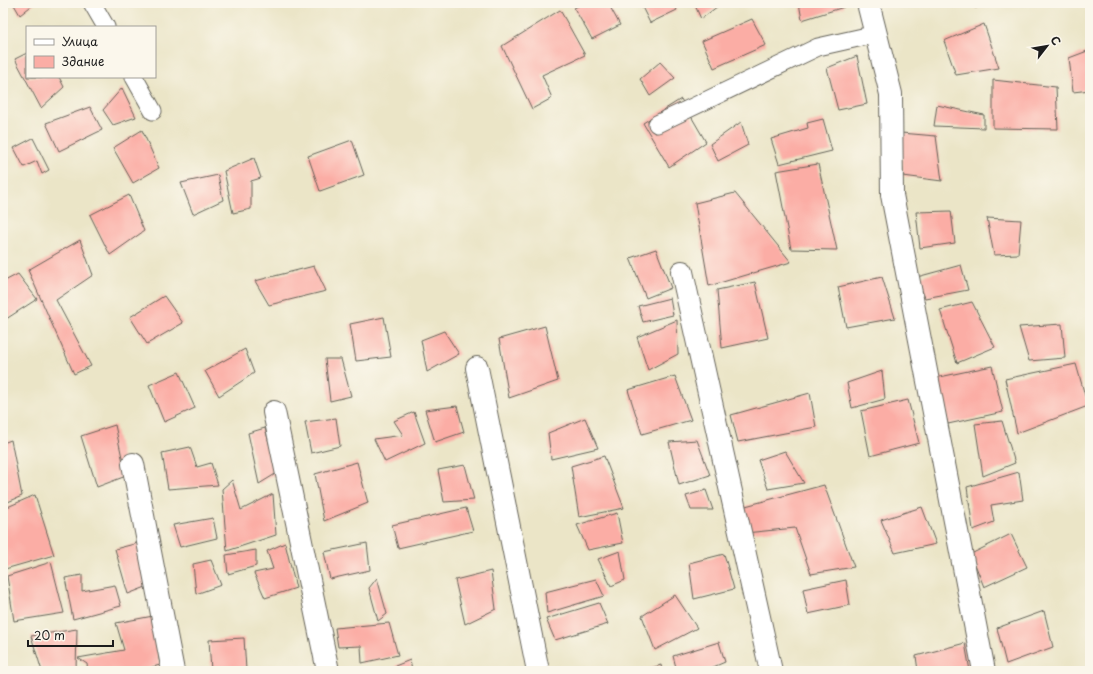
<svg xmlns="http://www.w3.org/2000/svg" width="1093" height="674" font-family="'Playpen Sans',sans-serif">
	<rect width="100%" height="100%" fill="#fbf7ec"/>
	<filter id="ink" filterUnits="userSpaceOnUse"><feTurbulence type="fractalNoise" baseFrequency=".025" numOctaves="2"/><feDisplacementMap in="SourceGraphic" scale="8" xChannelSelector="R" yChannelSelector="G"/><feConvolveMatrix kernelMatrix="1 2 1 2 8 2 1 2 1" color-interpolation-filters="sRGB"/></filter>
	<filter id="wash" filterUnits="userSpaceOnUse"><feTurbulence type="fractalNoise" baseFrequency=".012" numOctaves="4" result="noise"/><feDisplacementMap in="SourceGraphic" scale="16" xChannelSelector="R" yChannelSelector="G"/><feGaussianBlur stdDeviation="0.9" result="paint"/><feColorMatrix in="noise" values="0 0 0 0 0 0 0 0 0 0 0 0 0 0 0 0 0 1.4 0 .05"/><feComposite in="paint" operator="in"/></filter>
	<g filter="url(#wash)">
		<rect width="100%" height="100%" fill="#ebe5c7"/>
		<g id="blocks">
			<path fill="#fbada5" d="M13,3h22l-15,12z
				M584,3h24l12,22 -28,14 -18,-31z
				M640,3h34l3,7 -27,13z
				M694,3h28l-21,16z
				M799,3h44l1,4 -42,13z
				M974,3h21l1,1 -21,4z
				M560,10l25,45 -43,20 10,23 -20,11 -30,-63z
				M752,19l14,26 -52,23 -12,-27z
				M984,24l15,44 -43,7 -12,-34z
				M1090,50v40l-17,2 -4,-34z
				M27,53v24h32l5,10 -23,21 -26,-49z
				M857,56l10,48 -29,6 -11,-42z
				M660,62l15,16 -25,18 -10,-17z
				M993,80l63,7 2,42 -65,-1z
				M122,88l14,29 -23,8 -10,-15z
				M681,99l25,43 -37,25 -26,-44z
				M937,105l47,10v13l-50,-2z
				M90,107l12,23 -43,21 -13,-28z
				M823,119l9,32 -53,13 -8,-25 37,-11 -1,-5z
				M741,122l7,23 -30,16 -8,-17z
				M142,130l17,38 -26,15 -20,-35z
				M901,133l35,3 6,45 -39,-5z
				M33,138l16,32 -7,4 -5,-13 -13,6 -10,-19z
				M352,140l12,35 -44,16 -12,-35z
				M254,158l7,20 -10,3v28l-18,4 -9,-42z
				M818,164l19,86 -46,-1 -15,-78z
				M218,175l5,25 -30,14 -12,-31z
				M735,193l56,69 -82,24 -14,-83z
				M129,195l15,36 -34,24 -20,-40z
				M951,211l4,32 -35,5 -4,-36z
				M987,218l34,2 -3,34 -24,1z
				M80,240l13,35 -37,25 35,66 -17,8 -46,-104z
				M656,249l15,39 -25,10 -16,-40z
				M961,265l7,25 -43,8 -8,-21z
				M314,266l12,25 -57,14 -14,-24z
				M18,274l19,25 -34,22v-39z
				M882,277l13,41 -49,9 -8,-40z
				M755,282l13,56 -46,10 -5,-58z
				M164,296l19,27 -36,21 -17,-27z
				M670,298l3,17 -30,7 -5,-16z
				M972,302l23,45 -38,16 -17,-53z
				M384,317l7,40 -35,4 -6,-37z
				M677,320l1,34 -30,16 -11,-33z
				M1062,324l3,34 -36,3 -10,-34z
				M545,326l13,55 -49,17 -10,-59z
				M444,331l15,23 -32,18 -6,-32z
				M245,349l9,24 -35,23 -14,-25z
				M325,359h16l10,37 -21,5z
				M1076,364l12,42 -71,27 -12,-54z
				M992,366l11,46 -55,12 -13,-46z
				M882,371l3,28 -33,9 -5,-25z
				M179,372l16,36 -31,14 -15,-37z
				M675,376l16,44 -49,14 -14,-44z
				M810,393l6,34 -78,15 -7,-27z
				M908,400l11,43 -49,13 -9,-45z
				M457,406l7,26 -29,10 -10,-32z
				M414,412l11,31 -40,19 -11,-23 29,-4 -9,-14z
				M336,418l4,28 -29,7 -6,-31z
				M585,418l13,30 -47,11 -3,-26z
				M1002,421l13,42 -32,13 -8,-52z
				M115,425l11,51 -29,11 -16,-51z
				M265,428l12,45 -18,11 -11,-51z
				M11,440l11,56 -19,8v-61z
				M697,440l13,35 -31,10 -10,-43z
				M190,447l7,20 14,-4 7,22 -50,4 -6,-36z
				M785,451l19,32 -36,6 -10,-29z
				M604,456l20,52 -45,9 -8,-51z
				M357,462l11,41 -44,18 -9,-47z
				M465,465l9,35 -30,2 -6,-32z
				M1019,472l4,28 -32,5 3,17 -21,8 -6,-43z
				M232,480l9,30 32,-16 3,41 -49,16 -5,-62z
				M824,485l30,82 -43,7 -16,-46 -50,5 -7,-25z
				M706,490l7,20h-22l-5,-14z
				M35,495l19,60 -49,14 -2,-25v-35z
				M922,507l14,37 -41,9 -14,-33z
				M466,508l7,23 -75,17 -6,-23z
				M617,513l6,30 -35,7 -11,-25z
				M213,518l4,20 -37,9 -7,-22z
				M1011,534l16,33 -43,20 -13,-33z
				M138,543l13,42 -23,9 -13,-45z
				M285,543l11,45 -31,10 -11,-25 19,-4 -6,-18z
				M367,543l3,27 -40,9 -6,-27z
				M256,550v16l-28,8 -2,-19z
				M620,551l5,29 -14,6 -13,-27z
				M724,554l10,35 -40,10 -5,-36z
				M211,560l10,25 -25,9 -3,-30z
				M51,562l13,51 -50,8 -7,-45z
				M491,571l5,38 -31,15 -10,-44z
				M82,575v16l33,-6 6,21 -48,13 -8,-41z
				M377,578l10,36 -9,7 -9,-33z
				M596,579l8,17 -57,17 -2,-21z
				M846,580l4,25 -42,9 -5,-25z
				M675,595l22,33 -42,22 -13,-34z
				M599,603l9,21 -53,16 -9,-21z
				M1044,611l9,36 -47,17 -9,-36z
				M153,616l7,49 -22,6h-50l-1,-7 -9,-6 46,-8 -8,-27z
				M389,623l9,32 -36,8 -1,-17 -23,1 -3,-19z
				M77,629l-1,41 -34,1 -11,-35z
				M244,638l2,32 -35,1 -2,-31z
				M719,642l6,20 -21,9h-27l-4,-15z
				M965,643l5,28h-52l-2,-15z
				M410,660l2,11h-16l-1,-5z
				M661,665l1,6h-20z"/>
		</g>
	</g>
	<g filter="url(#ink)">
		<use href="#blocks" fill-opacity="0" stroke="#646258" stroke-width="1"/>
		<g fill="none" stroke-linecap="round" stroke-linejoin="round">
			<g stroke="#646258" stroke-width="19">
				<path id="lane" d="M92,3l14,24
					M134,77l19,34
					M657,124l161,-77 58,-13"/>
			</g>
			<g stroke="#646258" stroke-width="24">
				<path id="street" d="M868,3l23,91 1,101 92,476
					M682,272l89,399
					M477,368l61,303
					M274,412l54,259
					M133,464l40,207"/>
			</g>
			<use href="#lane" stroke="#fff" stroke-width="17"/>
			<use href="#street" stroke="#fff" stroke-width="22"/>
		</g>
	</g>
	<rect width="1093" height="674" fill="none" stroke="#fbf7ec" stroke-width="16"/>
	<rect x="26" y="26" width="130" height="52" fill="#fbf7ec" stroke="#a29f99"/>
	<rect x="34" y="39" width="20" height="6" fill="#ffffff" stroke="#a29f99"/>
	<text x="62" y="46" font-size="12" fill="#1c1c1c">Улица</text>
	<rect x="34" y="56" width="20" height="12" fill="#fbada5" stroke="#a29f99"/>
	<text x="62" y="66" font-size="12" fill="#1c1c1c">Здание</text>
	<g transform="translate(1047 46) rotate(59)" stroke="#fbf7ec" stroke-width="3" paint-order="stroke">
	<path d="M0-3L7 15L0 10L-7 15Z" fill="#1c1c1c"/>
	<text y="-6" font-size="11" font-weight="bold" text-anchor="middle" fill="#1c1c1c">С</text>
	</g>
	<path d="M28 640v6h85v-6" fill="none" stroke="#1c1c1c" stroke-width="2"/>
	<text x="34" y="640" font-size="12" fill="#1c1c1c" stroke="#fbf7ec" stroke-width="3" paint-order="stroke">20 m</text>
</svg>
